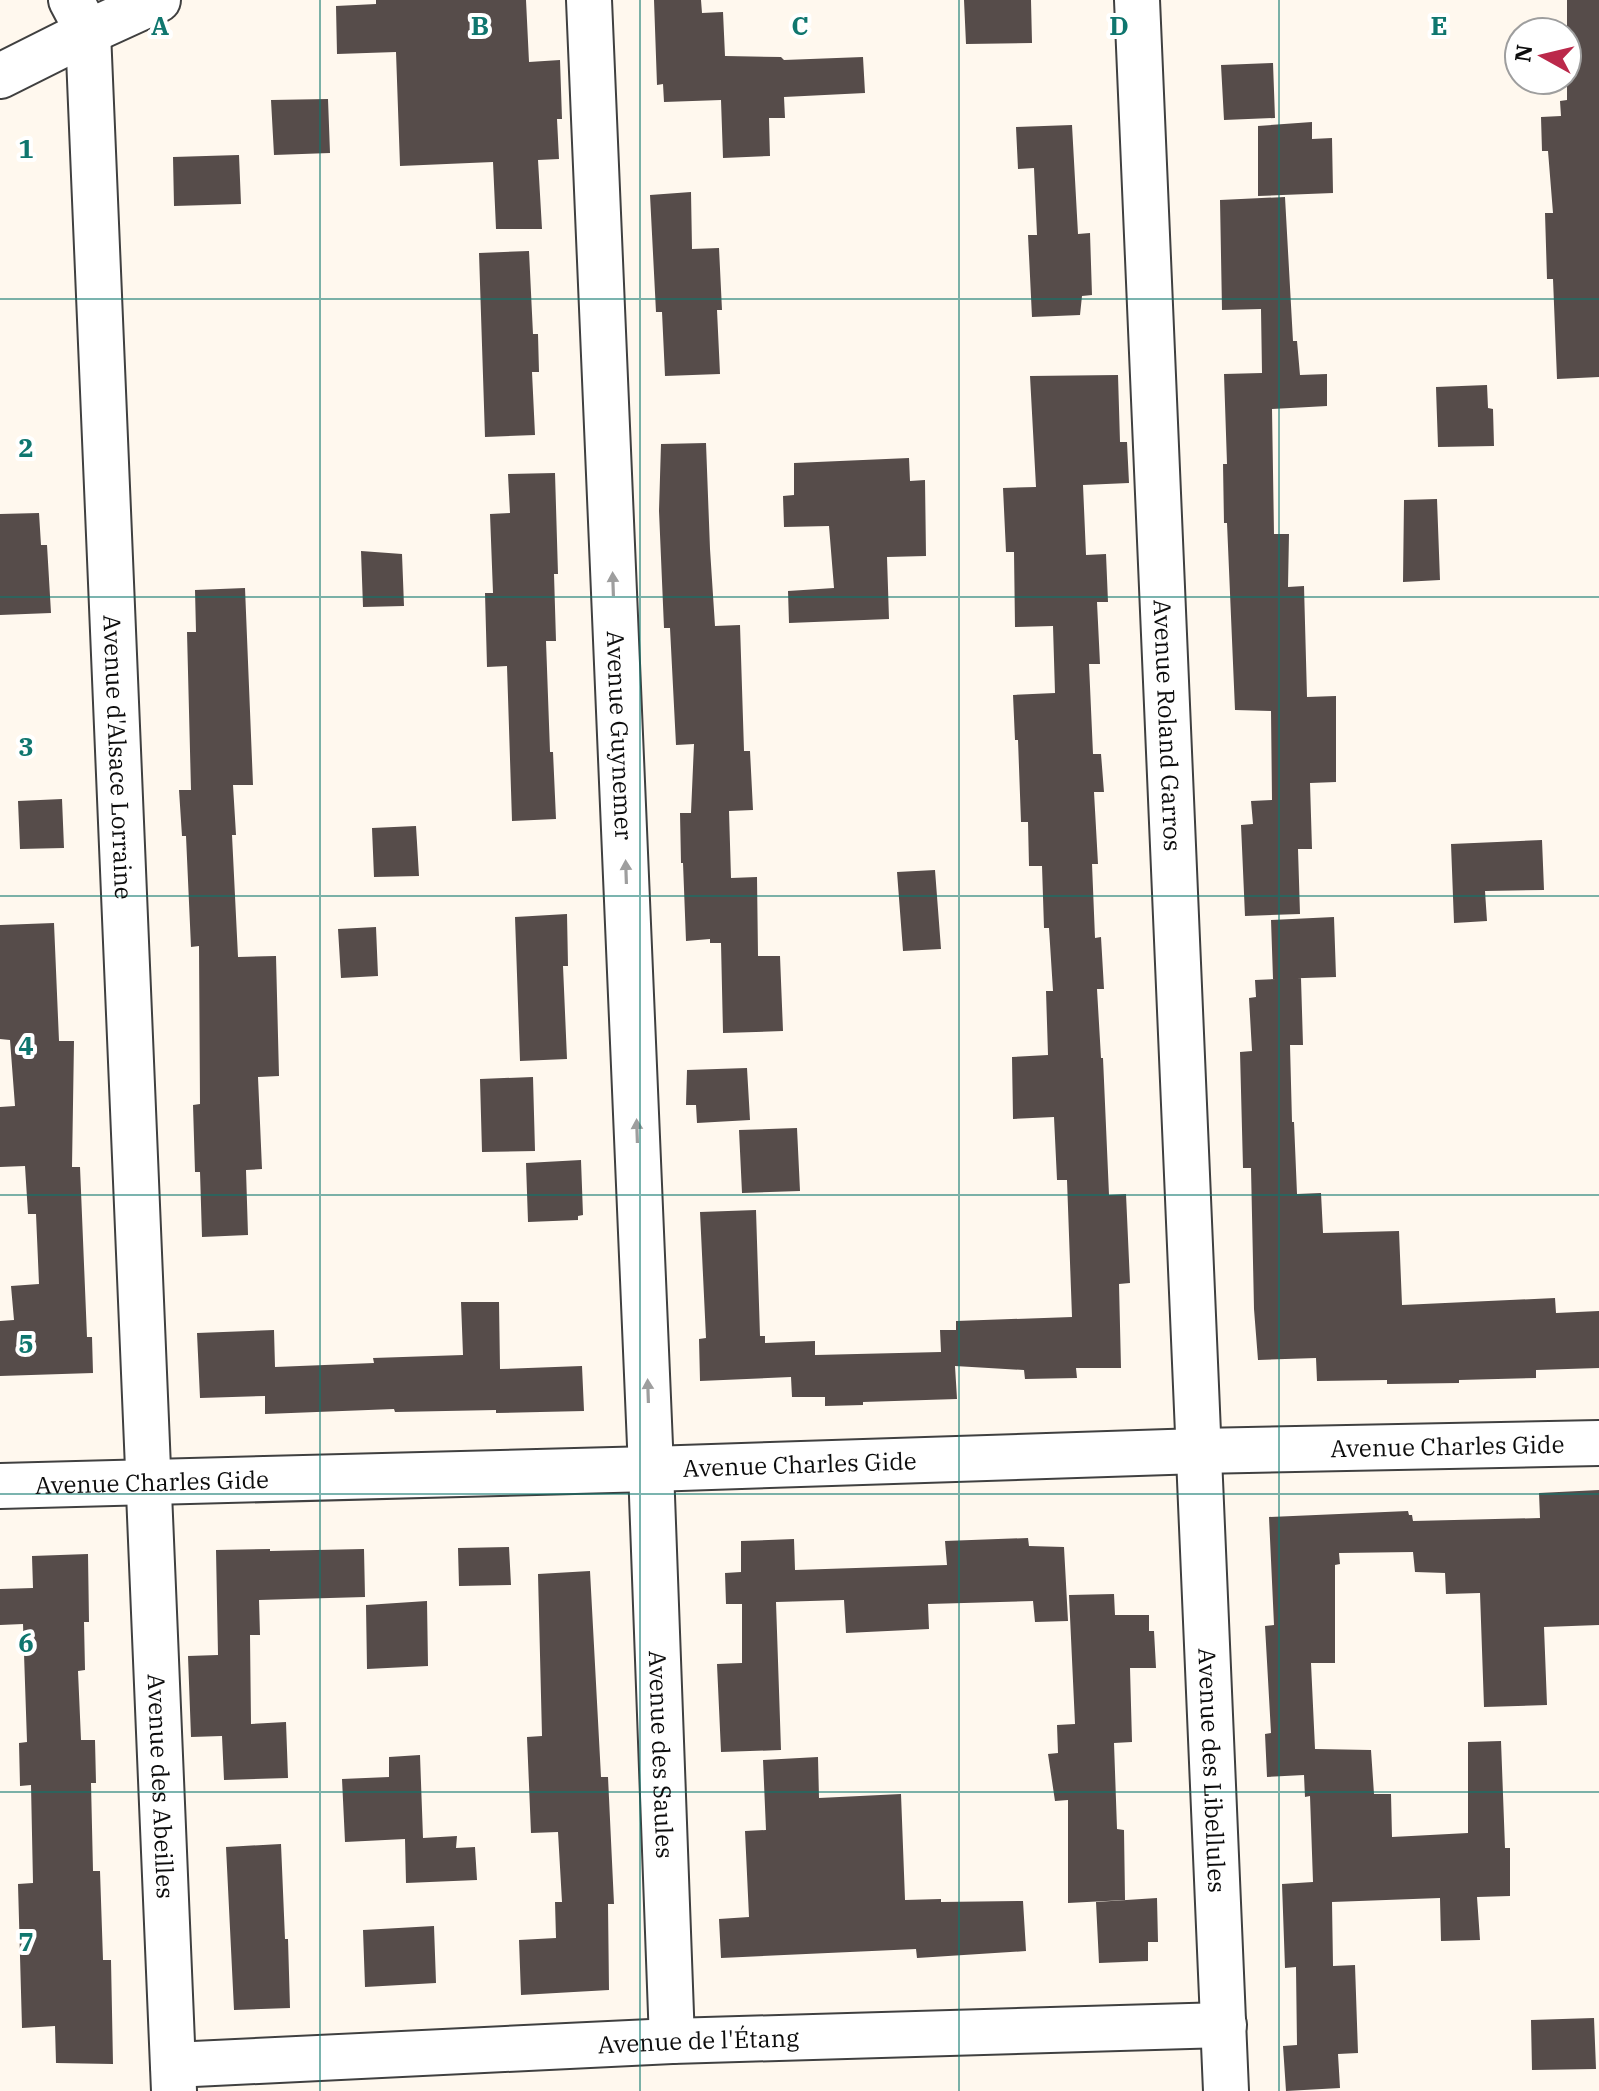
<svg xmlns="http://www.w3.org/2000/svg" width="1599" height="2091" font-family="'IBM Plex Serif',serif">
	<rect width="100%" height="100%" fill="#fff8ee"/>
	<path fill="#564c4a" d="M376,0h150l3,62 31,-2 2,59h-5l2,40 -21,1 4,69h-46l-3,-67 -93,4 -4,-114 -59,2 -1,-48 40,-2z
		M654,0h47l1,13 21,-1 2,44 56,1 3,3 79,-3 2,36 -81,4 1,21h-16l1,38 -47,2 -2,-58 -57,2 -1,-18 -6,1z
		M964,0h67l1,43 -66,1z
		M1567,0h32v377l-42,2 -4,-100h-6l-2,-66h8l-5,-62h-6l-1,-34 20,-1 -1,-15 7,-1z
		M1273,63l2,55 -51,2 -3,-55z
		M328,99l2,54 -56,2 -3,-55z
		M1312,122v17l20,-1 1,55 -75,3v-70z
		M1072,125l6,109 12,-1 2,62 -10,1 -2,19 -48,2 -4,-82h9l-3,-67 -16,1 -2,-42z
		M239,155l2,49 -67,2 -1,-49z
		M691,192l1,57 27,-1 3,62h-5l3,64 -55,2 -3,-64h-6l-6,-117z
		M1285,197l8,144h4l3,34 27,-1v32l-55,3 2,125h15l-1,53 16,-1 3,111 29,-1v86l-26,1 2,66h-14l2,65 -55,2 -4,-91 12,-1 -2,-23 21,-1 -1,-89 -36,-1 -8,-187h-3l-1,-59h4l-3,-90 38,-1 -1,-64 -39,1 -2,-110z
		M529,251l4,83h5l1,38h-7l3,63 -50,2 -6,-184z
		M1118,375l2,67h7l2,41 -46,2 3,70 20,-1 2,48h-11l3,62h-11l4,90h8l3,38h-10l4,72h-6l3,74 6,-1 3,52h-7l4,69h2l6,137 17,-1 4,89 -11,1 2,84h-45l1,10 -52,1 -1,-9 -69,-4 2,33 -94,3v3l-38,1v-9h-33l-1,-20 -91,4 -1,-42 7,-1 -6,-126 56,-2 4,126h5v7l50,-2v14l126,-3 -1,-22h16v-9l116,-4 -5,-137h-10l-3,-63 -41,2 -1,-62 36,-2 -2,-64h7l-4,-63h-5l-2,-62h-13l-1,-44h-7l-3,-82h-3l-2,-45 42,-2 -2,-67 -38,1 -1,-75h-8l-3,-64 33,-1 -6,-111z
		M1487,385l1,23 5,1 1,37 -56,1 -2,-60z
		M706,443l4,106 5,77 25,-1 4,126h6l3,59 -24,1 2,67 26,-1 1,79h22l3,75 -60,2 -2,-90h-11v-4l-24,2 -3,-78h-2l-1,-50h11l3,-69 -18,1 -6,-117h-6l-5,-117 2,-67z
		M909,458l1,23 15,-1 1,76 -39,1 2,62 -100,4 -1,-32 46,-3 -5,-62 -45,1 -1,-31 11,-1v-32z
		M555,473l3,101h-4l2,67h-10l4,111h3l3,67 -44,2 -5,-155 -20,1 -2,-74h8l-3,-79 20,-1 -2,-39z
		M1437,499l3,81 -37,2 1,-82z
		M39,513l2,32h6l4,68 -51,2v-101z
		M361,551l41,3 2,52 -41,1z
		M245,588l8,197h-20l3,50h-4l6,122 38,-1 3,120 -21,1 4,92 -16,1 2,65 -46,2 -2,-65h-5l-2,-67 7,-1 -1,-158 -8,1 -5,-111h-4l-3,-46h12l-4,-158h9l-1,-42z
		M62,799l2,49 -44,1 -2,-48z
		M416,826l3,50 -45,1 -2,-49z
		M1542,840l2,50 -59,1 2,30 -33,2 -3,-79z
		M935,870l6,79 -38,2 -6,-79z
		M567,914l1,52h-5l4,93 -47,2 -5,-144z
		M1334,917l2,60 -63,2 -2,-59z
		M54,923l5,118h15l-2,126h8l7,170h5l1,36 -93,3v-55l14,-1 -3,-34 28,-2 -3,-70h-8l-3,-48 -25,1v-60l15,-1 -5,-66 -10,-1v-114z
		M376,927l2,49 -37,2 -3,-49z
		M1301,978l2,67h-13l2,77h2l3,72 24,-1 2,40 76,-2 3,74 153,-7 1,15 43,-2v57l-63,2v8l-77,2v3l-72,1v-4l-70,1 -1,-23 -58,2 -4,-51 -3,-141h-8l-3,-116 12,-1 -3,-53 7,-1 -1,-17z
		M747,1068l3,52 -53,3 -1,-18h-10l1,-35z
		M533,1077l2,74 -53,1 -2,-73z
		M797,1128l3,63 -58,2 -3,-63z
		M581,1160l2,55 -5,1v4l-50,2 -2,-59z
		M461,1302h38l1,67 82,-3 2,45 -88,2v-3l-101,2 -1,-3 -129,5v-18l-65,2 -3,-65 77,-3 1,37 99,-4 -1,-5 90,-3z
		M1599,1490v135l-55,2 3,78 -63,2 -4,-114 -34,1 -1,-21 -30,-1 -2,-20 -74,1 1,11 -5,1v98h-24l4,86 56,1 3,44h17l1,43 76,-4v-91l33,-1 4,107h5v48l-33,1 3,43 -39,1 -1,-43 -108,4 1,64 22,-1 3,88 -20,1 2,34 -54,3 -3,-45 14,-1 -1,-78 -11,1 -3,-84 31,-2 -3,-86 -5,1 -1,-22 -37,2 -2,-43 6,-1 -6,-107 9,-1 -5,-108 139,-6 1,4h3l1,6 127,-3 -1,-25z
		M1028,1538l1,8 35,1 4,74 -33,1 -2,-21 -105,3 1,25 -83,4 -2,-33 -68,2 5,148 -60,2 -4,-88 25,-1v-59h-16l-1,-31 16,-1v-31l53,-2 1,31 152,-5 -2,-24z
		M509,1547l2,38 -52,1 -1,-38z
		M270,1549v2l94,-2 1,48 -106,3 1,35h-10l1,89 35,-2 2,56 -64,2 -2,-44 -31,1 -3,-81 30,-1 -2,-105z
		M88,1554l1,68h-5l1,48 -7,1 3,69h14l1,43h-5l2,88h7l3,89h8l2,104 -57,-1 -1,-37 -33,2 -4,-144 15,-1 -2,-98 -11,1 -1,-43 8,-1 -4,-118 -23,1v-36l33,-1 -1,-32z
		M590,1571l11,206h7l6,127h-6l1,86 -88,5 -2,-55 37,-2 -1,-36h7l-4,-70 -27,1 -4,-96 15,-1 -4,-162z
		M1114,1594l1,21h34v16h5l2,37h-26l2,74 -18,1 3,86 7,1 1,70 -57,3v-103l-13,1 -7,-47 10,-1 -1,-28 18,-1 -6,-129z
		M427,1601l1,65 -61,3 -1,-64z
		M420,1755l3,83 34,-2 -1,12 19,-1 2,33 -71,3 -1,-44 -60,3 -3,-63 47,-2v-20z
		M818,1757l1,41 82,-4 4,106 36,-1v3l82,-1 3,50 -109,7 -1,-9 -195,9 -2,-39 30,-2 -4,-86 21,-1 -3,-70z
		M281,1844l4,95h3l2,69 -56,2 -8,-163z
		M1157,1898l1,44h-10v19l-49,2 -3,-61z
		M434,1926l2,57 -71,4 -2,-57z
		M1594,2018l2,51 -64,1 -1,-50z"/>
	<g fill="none" stroke-linecap="round" stroke-linejoin="round">
		<g stroke="#404040" stroke-width="48">
			<g id="minor">
				<path id="s1" d="M71,0l17,32 86,2059"/>
				<path id="s2" d="M589,0l62,1469 21,572"/>
				<path id="s3" d="M1137,0l89,2091"/>
				<path d="M0,76l88,-44 70,-32"/>
				<path id="s4" d="M0,1486l651,-17 548,-18 400,-8"/>
				<path id="s5" d="M173,2065l499,-24 552,-16"/>
			</g>
		</g>
		<use href="#minor" stroke="#fff" stroke-width="44"/>
	</g>
	<defs><path id="oneway-solid" d="M-6-.8H1V-3.2L6.5 0L1 3.2V.8H-6Z" transform="scale(2)"/></defs>
	<g fill="#9e9e9e">
		<use href="#oneway-solid" transform="translate(613 584) rotate(-92)"/>
		<use href="#oneway-solid" transform="translate(626 872) rotate(-92)"/>
		<use href="#oneway-solid" transform="translate(637 1131) rotate(-92)"/>
		<use href="#oneway-solid" transform="translate(648 1391) rotate(-92)"/>
	</g>
	<path fill="none" stroke="#0f766e" stroke-width="2" stroke-opacity="0.55" d="M320,0v2091M640,0v2091M959,0v2091M1279,0v2091M0,299h1599M0,597h1599M0,896h1599M0,1195h1599M0,1494h1599M0,1792h1599"/>
	<g text-anchor="middle" dominant-baseline="central" stroke-width="8" stroke-linejoin="round" paint-order="stroke">
		<g font-size="24" fill="#0d0d0d" stroke="#fff">
			<text stroke="none"><textPath href="#s3" startOffset="726">Avenue Roland Garros</textPath></text>
			<text stroke="none"><textPath href="#s2" startOffset="736">Avenue Guynemer</textPath></text>
			<text stroke="none"><textPath href="#s1" startOffset="762">Avenue d'Alsace Lorraine</textPath></text>
			<text stroke="none"><textPath href="#s4" startOffset="1448">Avenue Charles Gide</textPath></text>
			<text stroke="none"><textPath href="#s4" startOffset="800">Avenue Charles Gide</textPath></text>
			<text stroke="none"><textPath href="#s4" startOffset="152">Avenue Charles Gide</textPath></text>
			<text stroke="none"><textPath href="#s2" startOffset="1756">Avenue des Saules</textPath></text>
			<text stroke="none"><textPath href="#s3" startOffset="1772">Avenue des Libellules</textPath></text>
			<text stroke="none"><textPath href="#s1" startOffset="1792">Avenue des Abeilles</textPath></text>
			<text stroke="none"><textPath href="#s5" startOffset="526">Avenue de l'Étang</textPath></text>
		</g>
	</g>
	<g font-size="26" text-anchor="middle" font-weight="bold" fill="#0f766e" stroke="#fff" stroke-width="8" stroke-linejoin="round" paint-order="stroke">
		<text x="160" y="35">A</text>
		<text x="480" y="35">B</text>
		<text x="800" y="35">C</text>
		<text x="1119" y="35">D</text>
		<text x="1439" y="35">E</text>
		<text x="26" y="158">1</text>
		<text x="26" y="457">2</text>
		<text x="26" y="756">3</text>
		<text x="26" y="1055">4</text>
		<text x="26" y="1353">5</text>
		<text x="26" y="1652">6</text>
		<text x="26" y="1951">7</text>
	</g>
	<g transform="translate(1543 56) rotate(278)"><circle r="38" fill="#ffffff" stroke="#9e9e9e" stroke-width="2"/>
	<path d="M0-6L14 30L0 20L-14 30Z" fill="#bb284a"/>
	<text y="-12" font-size="22" font-weight="bold" text-anchor="middle" fill="#0d0d0d">N</text>
	</g>
</svg>
